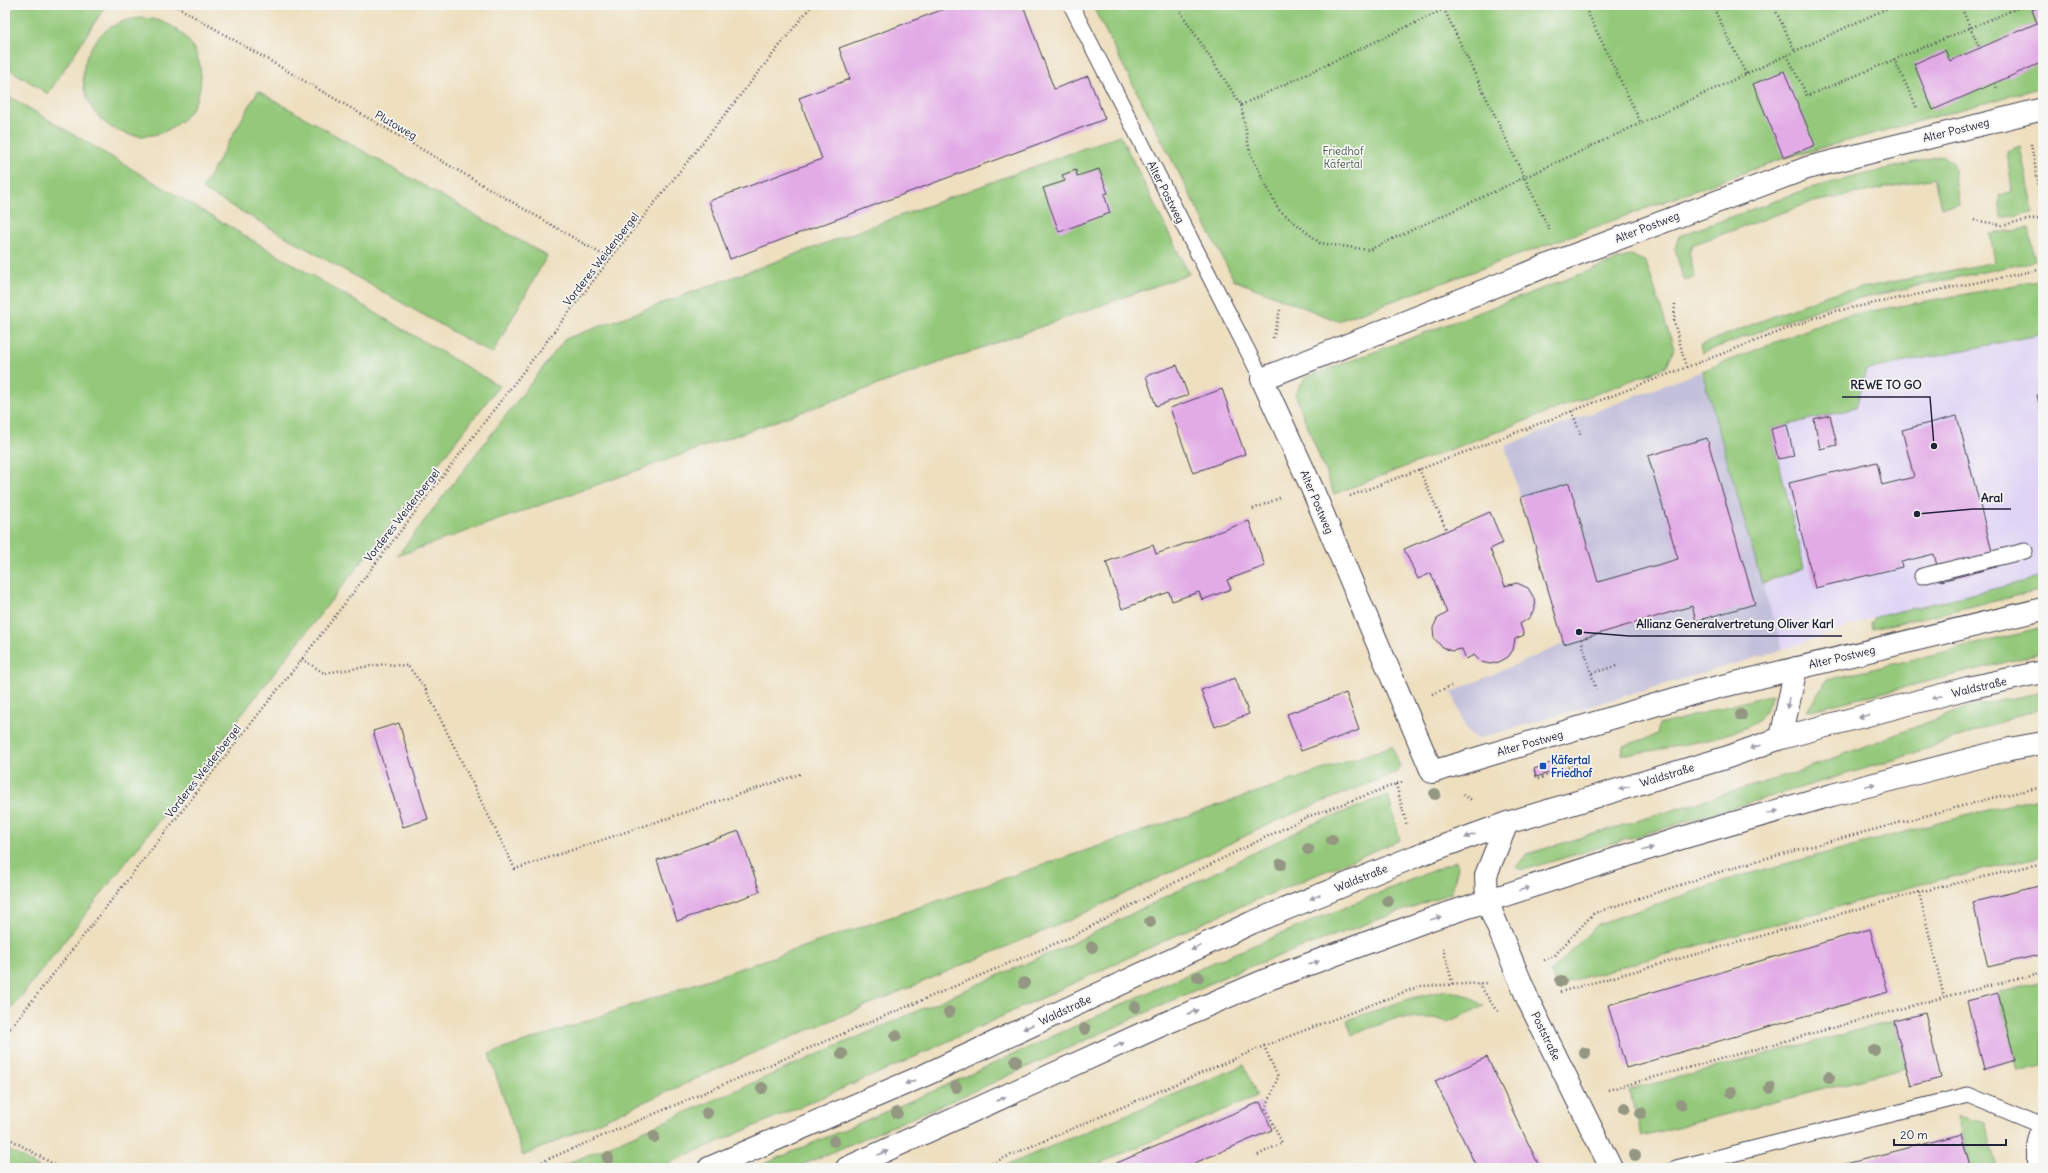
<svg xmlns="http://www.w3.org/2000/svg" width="2048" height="1173" font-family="Delius,sans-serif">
	<rect width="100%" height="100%" fill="#f6f6f2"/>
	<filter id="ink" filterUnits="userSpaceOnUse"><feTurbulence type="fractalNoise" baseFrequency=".025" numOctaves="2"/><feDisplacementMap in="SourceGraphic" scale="8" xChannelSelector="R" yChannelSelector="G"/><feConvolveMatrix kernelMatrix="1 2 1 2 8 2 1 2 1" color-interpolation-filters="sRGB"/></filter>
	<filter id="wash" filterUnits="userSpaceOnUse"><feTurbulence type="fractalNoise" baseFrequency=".012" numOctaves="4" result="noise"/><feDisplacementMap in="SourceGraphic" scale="16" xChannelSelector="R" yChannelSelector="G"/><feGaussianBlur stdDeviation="0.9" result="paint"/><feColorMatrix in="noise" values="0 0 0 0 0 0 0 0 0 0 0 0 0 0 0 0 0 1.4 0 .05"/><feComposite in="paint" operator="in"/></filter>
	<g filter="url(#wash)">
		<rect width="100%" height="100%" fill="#eedfbf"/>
		<path fill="#dfd4f5" d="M2043,334v243l-167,40 -94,33 -19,-66 41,-16 -33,-139 85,-21 10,-38z"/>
		<path fill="#c3c0db" d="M1702,371l80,279 -305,89 -8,-6 -4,-6 -13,-35 112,-48 -59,-198z"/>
		<path fill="#94c97b" stroke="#5b765b" d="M16,5h90l-58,89 -43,-28v-43z
			M1092,5h951v82l-262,72 -443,162 -104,-41z
			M83 77a59 59 0 1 1 118 0a59 59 0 1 1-118 0Z
			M258,91l289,165 -55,98 -290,-165z
			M5,94l494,292 -494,631z
			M1120,135l69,139 -792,282 168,-217z
			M2020,146l13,66 -32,6 -2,-23 13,-4 -5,-40z
			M1943,155l10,8 6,41 -18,3 -7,-29 -125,25 -117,42 -3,7 6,25 -12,3 -8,-32 4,-12 131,-48z
			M2029,228l6,33 -203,43 -130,49 -2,-8 130,-51 165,-32 -5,-28z
			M1631,255l15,7 28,87 -8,18 -332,127 -39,-100 10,-16z
			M2043,280v54l-177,36 -10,38 -85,21 33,139 -42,15 -60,-212 137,-54z
			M2043,577v13l-171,39 -1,-6 5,-6z
			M2043,628v25l-236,58 20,-31z
			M2043,692v15l-146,52 -374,111 -7,-3 11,-13 265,-80 176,-67z
			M1773,694c-4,9 -8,20 -15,27 -16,14 -113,33 -136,33l1,-8 34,-11 2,-10z
			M1392,746l8,21 -3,5 -112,45 -215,103 -314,132 -233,104 -34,-102z
			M1388,795l12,45 -180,75 -325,151 -238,102h-99l517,-226 235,-117z
			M2043,797v59l-126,29 -361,100 -6,-13 48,-48 146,-49 255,-68z
			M1456,861l2,6 -7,26 -216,79 -256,117 -184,79h-40l181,-78 285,-131z
			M2043,982v84l-26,6 -19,-79z
			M1446,990l23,6 15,10 -37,16 -13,-4h-37l-45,17 -5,-15 62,-21z
			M1894,1021l12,47 -264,68 -13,-46z
			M1244,1065l13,31 -168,72h-89z
			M1958,1115l27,7 12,46h-26z
			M5,1148l35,20h-35z"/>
		<g id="blocks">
			<path fill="#e2abe6" d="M955,5h68l31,84 34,-13 17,43 -375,140 -21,-58 113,-42 -23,-61 51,-19 -11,-31z
				M2043,5v57l-110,48 -19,-46 31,-14 5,11 87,-38 -5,-13z
				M1784,71l31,74 -31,13 -31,-74z
				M1099,169l9,24 -4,1 6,19 -51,19 -16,-44 22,-7 -3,-6 14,-5 1,6z
				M1177,365l11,30 -32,11 -10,-30z
				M1222,389l23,65 -52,19 -23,-65z
				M2043,394v23h-1l-5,-22z
				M1830,415l7,30 -17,4 -6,-30z
				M1957,416l39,151 -55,14 -7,-27 -33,8 1,5 -87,21 -26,-105 88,-21 5,23 32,-8 -12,-47z
				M1787,425l7,31 -16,3 -7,-30z
				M1707,438l48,166 -59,17 -4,-15 -128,38 -43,-147 48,-14 29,99 80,-23 -30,-103z
				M1490,512l13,31 -13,6 15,37 12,-3 11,5 6,10 1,11 -6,9 -9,6 4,11 -9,4 -2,11 -5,7 -9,5 -9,2 -9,-2 -7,-7 -8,4 -4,-10 -11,2 -10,-5 -7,-8 -1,-10 4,-9 10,-6 -16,-40 -13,6 -14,-30z
				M1249,521l16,45 -38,14 4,9 -29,11 -3,-8 -27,9 -3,-9 -47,17 -16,-47 47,-17 3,9z
				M1235,678l14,36 -34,13 -14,-37z
				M1346,693l13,37 -58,21 -14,-37z
				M399,723l29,96 -25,8 -30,-96z
				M1554,762l2,9 -20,6 -2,-8z
				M739,831l21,61 -83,29 -20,-61z
				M2043,885v69l-55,13 -15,-65z
				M1870,929l18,63 -262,76 -18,-63z
				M1998,993l17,67 -31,9 -17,-68z
				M1925,1013l16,65 -30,8 -17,-65z
				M1487,1057l53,111h-63l-42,-87z
				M1260,1102l12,28 -89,38h-78z
				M1962,1134l9,34h-137v-1z"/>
		</g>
	</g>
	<g filter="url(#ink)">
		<use href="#blocks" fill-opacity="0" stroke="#413e4f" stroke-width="1"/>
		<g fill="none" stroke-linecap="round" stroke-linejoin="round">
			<g stroke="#413e4f" stroke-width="17">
				<path id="service" d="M1071,5l191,374
					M1922,576l103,-25
					M1676,1168l292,-73 75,31"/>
			</g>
			<g stroke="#413e4f" stroke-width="24">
				<path id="minor" d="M2043,109l-236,59 -246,92 -299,119 49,107 121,286 266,-80 345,-83
					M1487,901l42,101 82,166
					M2038,1168v-22l5,-21"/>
			</g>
			<g stroke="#413e4f" stroke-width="24">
				<path id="secondary" d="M1781,738l15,-70
					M1487,901l-1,-26 21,-52
					M709,1168l216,-93 326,-152 165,-67 91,-33 221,-66 53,-19 187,-50 75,-16
					M847,1168l310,-141 109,-47 168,-62 244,-79 154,-44 178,-46 33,-6"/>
			</g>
			<path stroke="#413e4f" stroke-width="2.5" stroke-dasharray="1 3" stroke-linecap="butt" d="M174,5l436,254
				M1176,5l65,100 9,48 28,56 42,34 49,7 525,-245
				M1442,5l108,226
				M1584,5l57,118
				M1712,5l34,69
				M1773,5l22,46
				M1960,5l20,44
				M1787,55l20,41 218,-91
				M1894,59l23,49
				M1995,83l2,6
				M1241,105l212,-100
				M2031,144l12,65
				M1974,220l28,5 41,-8
				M1675,304l-1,17 12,46
				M1273,338l7,-28
				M1572,411l9,25
				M1419,469l28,62
				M1350,496l481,-184 212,-43
				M1253,509l29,-12
				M1581,639l15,51
				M302,659l22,14 61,-9 23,2 17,22 90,181 285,-95
				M1592,673l24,-7
				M1432,694l19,-8
				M1538,779l44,-17
				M1396,784l11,42
				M1463,795l9,5
				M1919,892l25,105
				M1443,948l10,37
				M1544,960l11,-5 39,-42 147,-48 255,-68 47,-10
				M1479,984l17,26 3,1
				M1560,992l359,-100 124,-29
				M5,1035l297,-376 308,-400 202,-254
				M1608,1090l336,-93 99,-24
				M5,1136l55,32
				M1258,1155l24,-12 -16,-34 12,-32 -14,-31
				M527,1168l546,-232 120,-63 114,-56 95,-35
				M981,1168l283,-122 156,-60 68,-3"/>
			<use href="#service" stroke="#fff" stroke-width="15"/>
			<use href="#minor" stroke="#fff" stroke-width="22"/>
			<use href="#secondary" stroke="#fff" stroke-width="22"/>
		</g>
		<g fill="#949782">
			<circle cx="1741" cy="715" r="6"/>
			<circle cx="1435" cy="794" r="6"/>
			<circle cx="1332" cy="840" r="6"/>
			<circle cx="1308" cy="849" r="6"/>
			<circle cx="1281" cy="864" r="6"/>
			<circle cx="1388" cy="901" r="6"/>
			<circle cx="1150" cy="922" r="6"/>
			<circle cx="1092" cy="947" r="6"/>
			<circle cx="1198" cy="977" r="6"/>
			<circle cx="1561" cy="981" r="6"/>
			<circle cx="1024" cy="983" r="6"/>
			<circle cx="1135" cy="1007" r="6"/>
			<circle cx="949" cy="1012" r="6"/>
			<circle cx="1085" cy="1029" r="6"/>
			<circle cx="896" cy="1036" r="6"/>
			<circle cx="1874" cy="1050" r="6"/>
			<circle cx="1585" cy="1053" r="6"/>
			<circle cx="842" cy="1054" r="6"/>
			<circle cx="1016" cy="1061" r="6"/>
			<circle cx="1829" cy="1077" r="6"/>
			<circle cx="956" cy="1087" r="6"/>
			<circle cx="762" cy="1088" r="6"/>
			<circle cx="1770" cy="1088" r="6"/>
			<circle cx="1732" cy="1092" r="6"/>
			<circle cx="1681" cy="1104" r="6"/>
			<circle cx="1625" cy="1108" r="6"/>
			<circle cx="707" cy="1113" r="6"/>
			<circle cx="897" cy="1113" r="6"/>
			<circle cx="1641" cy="1113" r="6"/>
			<circle cx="654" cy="1137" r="6"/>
			<circle cx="834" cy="1141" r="6"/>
			<circle cx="1635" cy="1155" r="6"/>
			<circle cx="608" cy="1158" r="6"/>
		</g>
		<defs><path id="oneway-solid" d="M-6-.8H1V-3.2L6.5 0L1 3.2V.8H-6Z"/></defs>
		<g fill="#9c9ca7">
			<use href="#oneway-solid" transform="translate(1937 697) rotate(165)"/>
			<use href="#oneway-solid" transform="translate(1788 703) rotate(101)"/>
			<use href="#oneway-solid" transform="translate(1864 716) rotate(165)"/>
			<use href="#oneway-solid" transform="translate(1755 747) rotate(160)"/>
			<use href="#oneway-solid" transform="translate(1870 785) rotate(-14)"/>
			<use href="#oneway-solid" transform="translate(1624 788) rotate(163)"/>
			<use href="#oneway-solid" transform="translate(1773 812) rotate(-16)"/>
			<use href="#oneway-solid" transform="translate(1470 836) rotate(160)"/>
			<use href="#oneway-solid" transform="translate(1648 849) rotate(-18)"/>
			<use href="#oneway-solid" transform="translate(1524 889) rotate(-18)"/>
			<use href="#oneway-solid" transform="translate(1315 897) rotate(158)"/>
			<use href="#oneway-solid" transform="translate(1436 918) rotate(-19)"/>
			<use href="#oneway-solid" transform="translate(1196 948) rotate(155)"/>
			<use href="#oneway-solid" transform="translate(1314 963) rotate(-20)"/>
			<use href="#oneway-solid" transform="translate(1193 1012) rotate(-23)"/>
			<use href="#oneway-solid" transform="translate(1028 1027) rotate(155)"/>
			<use href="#oneway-solid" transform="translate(1119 1045) rotate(-25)"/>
			<use href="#oneway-solid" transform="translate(910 1082) rotate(157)"/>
			<use href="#oneway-solid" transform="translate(1001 1099) rotate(-25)"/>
			<use href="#oneway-solid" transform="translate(883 1153) rotate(-23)"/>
		</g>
	</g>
	<rect fill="#1a4fb4" stroke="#f6f6f2" stroke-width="1.5" x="1539" y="762" width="8" height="8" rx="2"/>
	<g text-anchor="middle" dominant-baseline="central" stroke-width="3.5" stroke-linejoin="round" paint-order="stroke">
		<g font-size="11" fill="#22223b" stroke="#f6f6f2">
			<text transform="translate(396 125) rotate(30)">Plutoweg</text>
			<text transform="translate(1956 130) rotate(-14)">Alter Postweg</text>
			<text transform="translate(1166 192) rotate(63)">Alter Postweg</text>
			<text transform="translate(1647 227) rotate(-21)">Alter Postweg</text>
			<text transform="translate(601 259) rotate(-52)">Vorderes Weidenbergel</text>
			<text transform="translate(1317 502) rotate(67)">Alter Postweg</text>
			<text transform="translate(402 515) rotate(-52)">Vorderes Weidenbergel</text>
			<text transform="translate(1842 657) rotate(-13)">Alter Postweg</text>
			<text transform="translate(1979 687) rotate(-13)">Waldstraße</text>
			<text transform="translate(1530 743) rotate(-16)">Alter Postweg</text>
			<text transform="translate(203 771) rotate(-52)">Vorderes Weidenbergel</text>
			<text transform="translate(1667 775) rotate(-17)">Waldstraße</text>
			<text transform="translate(1361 878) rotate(-22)">Waldstraße</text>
			<text transform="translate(1065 1010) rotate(-25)">Waldstraße</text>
			<text transform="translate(1546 1036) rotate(64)">Poststraße</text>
		</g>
		<g font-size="11" fill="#4a5c51" stroke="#f6f6f2">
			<text x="1343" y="151">Friedhof<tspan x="1343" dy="13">Käfertal</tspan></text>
		</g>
		<g font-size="11" font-weight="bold" fill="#164399" stroke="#f6f6f2" text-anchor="start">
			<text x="1551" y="760">Käfertal<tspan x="1551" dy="13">Friedhof</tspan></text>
		</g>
	</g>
	<path fill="none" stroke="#22223b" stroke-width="1.5" d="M1934 446L1930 397H1842M1917 514L1973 509H2011M1579 632L1629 636H1842"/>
	<g fill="#22223b" stroke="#f6f6f2" stroke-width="1.5">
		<circle cx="1934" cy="446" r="4"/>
		<circle cx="1917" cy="514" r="4"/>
		<circle cx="1579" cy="632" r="4"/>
	</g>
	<g font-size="12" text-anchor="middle" font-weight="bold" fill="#22223b" stroke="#f6f6f2" stroke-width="3.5" stroke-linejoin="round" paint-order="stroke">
		<text x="1886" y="389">REWE TO GO</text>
		<text x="1992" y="502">Aral</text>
		<text x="1735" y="628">Allianz Generalvertretung Oliver Karl</text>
	</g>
	<rect width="2048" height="1173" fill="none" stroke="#f6f6f2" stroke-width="20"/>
	<path d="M1894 1139v6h112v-6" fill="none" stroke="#22223b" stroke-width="2"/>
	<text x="1900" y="1139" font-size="12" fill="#22223b" stroke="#f6f6f2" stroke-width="3" paint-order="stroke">20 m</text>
</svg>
